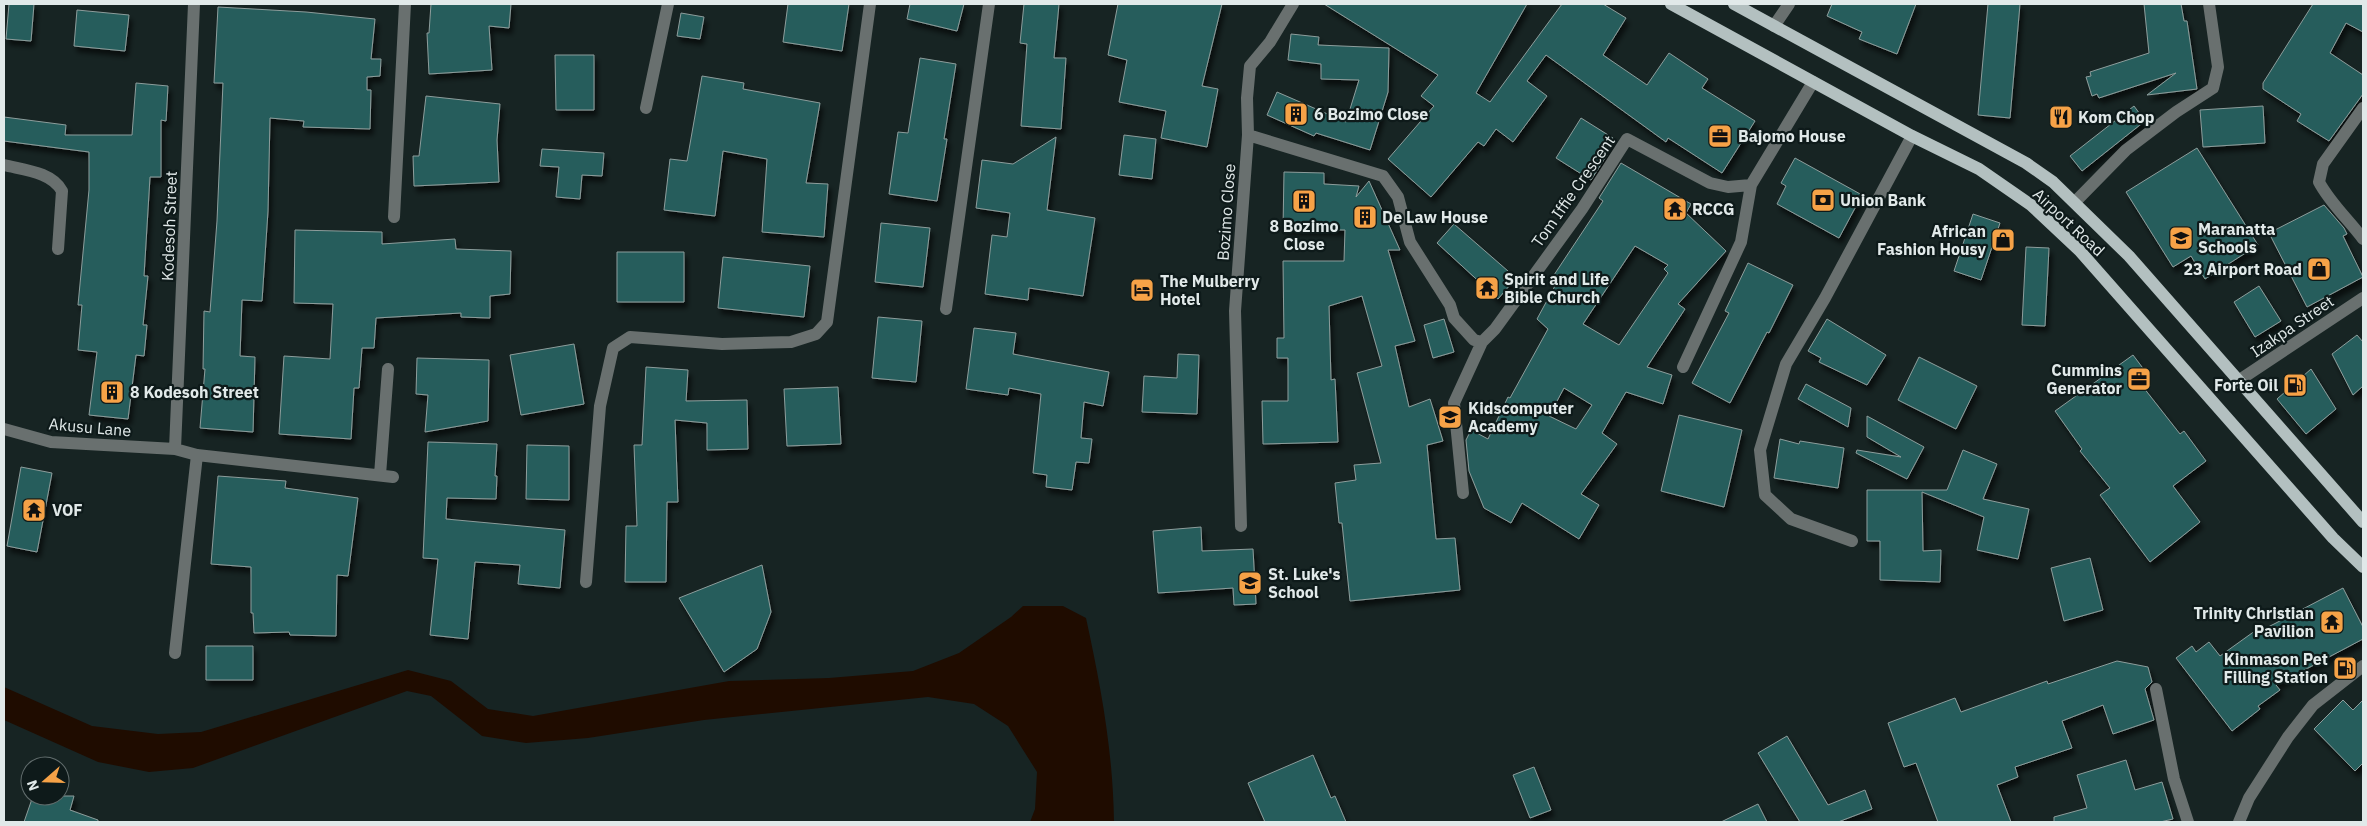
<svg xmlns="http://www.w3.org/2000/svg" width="2367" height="826" font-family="'IBM Plex Sans',sans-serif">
	<defs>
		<filter id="shadow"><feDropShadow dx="3" dy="5.5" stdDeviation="2.5" flood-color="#0009"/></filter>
	</defs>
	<rect width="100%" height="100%" fill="#172423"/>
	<path fill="#1f0c00" d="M1023,606h40l23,12c15,69 27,133 28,204h-84l5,-13 2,-37 -29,-46 -34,-22 -46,-7 -224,23 -116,18 -62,5 -44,-7 -51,-40 -24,-5 -214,77 -44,4 -51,-10 -94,-42v-33l88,39 66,8 43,-2 207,-62 43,11 37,28 45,7 196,-35 100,-3 84,-7 46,-18 52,-36z"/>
	<path fill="#255d5b" stroke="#8d9d9c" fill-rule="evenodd" filter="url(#shadow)" d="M9,4h25l-3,37 -25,-2z
		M431,4h80l-2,24 -20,-2 3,44 -63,4 -2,-41h2z
		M788,4h61l-7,47 -59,-9z
		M910,4h54l-7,27 -50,-12z
		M1024,4h35l-5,54h12l-5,71 -40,-3 6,-82 -7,-1z
		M1118,4h104l-20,82 16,3 -11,58 -46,-9 5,-27 -47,-9 8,-42 -19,-5z
		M1324,4h203l-51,89 14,9 72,-98h41l23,14 -23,37 44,30 22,-32 39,26 -6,9 53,33 -33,52 -54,-35 -2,4 -120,-87 -19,26 20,15 -34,46 -17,-13 -12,17 -6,-4 -47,55 -43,-38 46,-53 -13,-10 17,-21z
		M1832,4h84l-19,50 -38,-15 3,-7 -35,-16z
		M1988,4h32l-10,114 -32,-3z
		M2144,4h37l3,17h3l10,68 -50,6 29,-22 -77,25 -2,-4 -5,2 -6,-19 5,-1 -1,-4 59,-19z
		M2313,4h50v28l-17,-9 -16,30 33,22v19l-34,47 -32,-20 4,-7 -38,-25v-6z
		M218,7l88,5 69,7 -4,40h10l-1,17 -13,1v13h4l-1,39 -67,-2 1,-6 -34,-3 -2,93 -6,90 -20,-1 -2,56 15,1 -2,75 -53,-4 5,-59h-2l1,-58 6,1 7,-91 6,-138h-9z
		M77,10l52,5 -4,36 -51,-5z
		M681,13l23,4 -4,22 -23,-3z
		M1291,34l28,3 -1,8 71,3 -1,44 -18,58 -54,-17 -2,3 -47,-21 10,-23 69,30 13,-42 -38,-1v-15l-33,-4z
		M555,55h39v55h-38z
		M920,58l36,6 -12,75h3l-10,62 -48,-7 9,-62 10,1z
		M702,76l42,7 -1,6 77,14 -14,80 22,1 -4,53 -62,-5 5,-73 -44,-8 -8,65 -51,-6 6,-51 17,2z
		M136,83l32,3 -2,35 -5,-1v57h-11l-6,99h4l-5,49h4l-3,31 -8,-1 -8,64 -39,-4 8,-63 -19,-2 4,-45h-4l11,-115v-38l-85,-11v-24l62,8 -1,10h67z
		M426,96l74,8 -3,36 2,42 -85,4 -1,-30h6z
		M2134,106l11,15 -63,50 -12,-15z
		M2263,106l2,37 -62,4 -3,-37z
		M1581,118l32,20 -9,15 3,2 -16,25 -35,-22z
		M1124,135l32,4 -4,40 -33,-4z
		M1056,137l-9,73 48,8 -12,78 -54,-8 -1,12 -43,-6 7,-59 15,2 3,-24 -34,-5 6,-48 31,4z
		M2197,148l61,97 -53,34 -14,-23 -18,11 -47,-75z
		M542,149l62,4 -2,23 -20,-1 -2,24 -24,-2 3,-30 -19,-1z
		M1795,158l67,37 -23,43 -62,-34 9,-18 -5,-3z
		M1621,163l70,41 -5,9 40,38 -48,53 7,5 -38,58 25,8 -9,29 -37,-12 -24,41 15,11 -36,50 18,11 -20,34 -57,-36 -11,20 -27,-15 -15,-37 -3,-31 5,-10 17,9 20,-42 2,1 38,-69 -11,-10 19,-35 -6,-3 53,-80 -4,-3zM1635,246l33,19 -4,4 4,4 -49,72 -36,-21zM1564,388l28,17 -16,24 -27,-13z
		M1284,172l40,1v11l35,2 -3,11 13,-16 31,69h-12l27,91 -20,5 14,61 21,-8 13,42 -16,4 9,94 19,-1 5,52 -110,11 -8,-78h-3l-4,-40 21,-3 -2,-15 27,-2 -24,-90 25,-7 -20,-70 -33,10 2,74 4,-1 3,63 -75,2 -1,-43h26v-43h-11v-20h7l-1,-77h61l1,-31 -62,-1z
		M2324,205l20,23 3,6 -4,2 20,41 -56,30 -38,-74z
		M1973,214l27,9 -19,57 -27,-9z
		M881,223l49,5 -7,59 -48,-5z
		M1454,224l62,54 -18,21 -61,-56z
		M295,230l87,2v12l73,-5 1,10 55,2 -1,43 -20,2v22l-29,-1v-4l-85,5 -2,30h-12l-3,40h-5l-3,51 -72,-5 5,-78 46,3 3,-55 -39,-1z
		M2026,247l23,1 -4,78 -23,-1z
		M617,252h67v50h-67z
		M723,257l87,9 -6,51 -86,-9z
		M1748,263l45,22 -24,48 -2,-1 -37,71 -38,-20 37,-70 -4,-2z
		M2259,286l22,35 -26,16 -21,-35z
		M878,317l44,4 -6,61 -44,-4z
		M1444,319l10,33 -21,6 -9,-33z
		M1827,319l59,36 -19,30 -48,-23 2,-4 -13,-7z
		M974,328l42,5 -3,21 96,18 -6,34 -19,-4 -3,36 11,1 -3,24 -13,-1 -4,28 -26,-3 1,-12 -14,-2 8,-79 -32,-6 -1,7 -42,-6z
		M2357,335l6,7v44l-10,9 -21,-41z
		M574,344l10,60 -63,11 -11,-60z
		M1178,354l21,1 -2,59 -55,-2 2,-36 33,2z
		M2133,355l12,16 -9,7 44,56 4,-3 22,30 -33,25 27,36 -50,40 -50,-67 10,-7 -30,-37 2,-2 -27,-38z
		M1919,357l58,29 -21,43 -58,-29z
		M417,358l72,2 -1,61 -63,11 3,-37 -12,-1z
		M646,367l42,3 -2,31 61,-1 1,49 -41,1v-27l-32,-3 3,82h-11l-1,80h-41l1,-56h11l-3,-81h8z
		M2311,369l25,40 -30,25 -29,-35z
		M1806,384l45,24 -3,19 -50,-28z
		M838,387l3,57 -54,2 -3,-57z
		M1679,415l63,15 -18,77 -63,-16z
		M1867,416l57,31 -17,32 -51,-26 1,-3 44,7 -34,-20z
		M1780,439l19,5 1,-3 44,7 -6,40 -64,-10z
		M428,442l69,2 -2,32h2l-1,23 -49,-1 -1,21 119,11 -5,58 -42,-4 2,-19 -45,-3 -7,77 -38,-4 8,-76 -15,-1z
		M527,445l42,1v54l-43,-1z
		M1963,450l34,14 -14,35 46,10 -11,50 -41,-9 7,-33 -62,-25 1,59 18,-1 -1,32 -60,-2v-39h-13v-51h80z
		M21,467l31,6 -15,79 -30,-6z
		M218,476l68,5 -1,7 73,10 -10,78 -11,-1 -1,61 -46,-1 -1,-3 -35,1 -1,-20h-2v-46l-40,-3z
		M1201,527l1,24 51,-2 3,55 -22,1 -1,-17 -75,5 -5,-62z
		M2090,558l13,52 -39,11 -13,-53z
		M762,565l9,47 -14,37 -33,23 -45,-74z
		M2343,588l20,39v12l-87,46 4,5 -22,16 2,3 -28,22 -56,-73 16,-12 4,6 13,-10 11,14 39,-28 1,3 16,-8z
		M206,646h47v34h-47z
		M2117,661l31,6 4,15 -7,7 9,31 -41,14 -10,-29 -41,16 10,27 -57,19 3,10 -21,8 14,37h-73l-22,-59 -12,4 -16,-44 67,-25 6,14 86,-31 1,3z
		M2343,700l10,10 10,-10v63l-8,8 -41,-42z
		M1787,736l41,69 37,-15 7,19 -34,13h-38l-42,-69z
		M1313,755l18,43 4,-2 11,26h-81l-17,-39z
		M2126,760l9,30 27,-8 11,37 -13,3h-106v-5l33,-9 -10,-33z
		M1534,767l17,43 -21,8 -17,-43z
		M33,796h41l-4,14 28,10v2h-74z
		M1758,804l9,18h-46z"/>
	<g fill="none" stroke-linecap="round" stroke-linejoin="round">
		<path stroke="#69706f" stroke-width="12" d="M1774,26l15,-22
			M646,108l22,-104
			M2363,108l-40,56 -4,18c11,21 30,38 44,57
			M1248,135l135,41 15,21 12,45 40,63 4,13 20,22 8,2
			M4,165c20,5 48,7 58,26l-4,58
			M2075,202l51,-52 50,-38 37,-24 5,-21 -9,-63
			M394,217l11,-213
			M946,309l43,-305
			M1683,367l58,-125 10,-57
			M2238,381l125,-83
			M4,429l47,13 124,7 22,6 196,22
			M175,449l19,-445
			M380,475l8,-106
			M1463,493l-9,-90 28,-61 13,-13 87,-120 45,-70 83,44 18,4 23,-2 62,-103
			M1241,526l-6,-215 13,-176 -1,-37 3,-32 20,-24 23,-38
			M1852,541l-61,-22 -26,-24 -5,-45 26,-86 39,-66 87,-162
			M586,582l14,-176 13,-58 17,-11 92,7 69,-2 25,-8 11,-12 43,-318
			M175,653l22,-198
			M2156,689l18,90 14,43
			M2239,822l10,-24 39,-61 25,-32 50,-39"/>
		<path stroke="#b3c0c0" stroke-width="12" d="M1671,4l241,132 67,33 52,36 48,45 254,288 30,29
			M1734,4l292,159 27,19 76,74 234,266"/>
	</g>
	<defs>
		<g id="building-square" transform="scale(1.25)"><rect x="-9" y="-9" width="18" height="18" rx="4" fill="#f6a247" stroke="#0e1a1a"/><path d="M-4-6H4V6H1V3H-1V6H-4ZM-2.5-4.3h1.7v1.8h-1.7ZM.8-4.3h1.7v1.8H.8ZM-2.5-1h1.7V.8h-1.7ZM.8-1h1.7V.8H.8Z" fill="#111"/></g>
		<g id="restaurant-square" transform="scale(1.25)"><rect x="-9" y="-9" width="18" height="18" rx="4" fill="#f6a247" stroke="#0e1a1a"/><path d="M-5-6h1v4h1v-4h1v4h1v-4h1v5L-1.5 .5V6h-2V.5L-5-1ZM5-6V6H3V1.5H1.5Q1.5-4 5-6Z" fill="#111"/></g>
		<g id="office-square" transform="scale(1.25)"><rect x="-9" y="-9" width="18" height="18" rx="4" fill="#f6a247" stroke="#0e1a1a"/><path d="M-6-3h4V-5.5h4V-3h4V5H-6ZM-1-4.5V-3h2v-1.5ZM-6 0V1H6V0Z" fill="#111"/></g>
		<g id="bank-square" transform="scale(1.25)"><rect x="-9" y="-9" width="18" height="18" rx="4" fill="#f6a247" stroke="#0e1a1a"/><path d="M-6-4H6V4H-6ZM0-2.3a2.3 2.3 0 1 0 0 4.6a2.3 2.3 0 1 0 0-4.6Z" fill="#111"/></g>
		<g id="temple-square" transform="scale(1.25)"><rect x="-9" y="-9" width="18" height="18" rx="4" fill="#f6a247" stroke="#0e1a1a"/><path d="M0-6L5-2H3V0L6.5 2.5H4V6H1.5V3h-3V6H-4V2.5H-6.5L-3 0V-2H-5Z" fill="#111"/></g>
		<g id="school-square" transform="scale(1.25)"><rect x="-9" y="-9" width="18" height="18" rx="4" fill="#f6a247" stroke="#0e1a1a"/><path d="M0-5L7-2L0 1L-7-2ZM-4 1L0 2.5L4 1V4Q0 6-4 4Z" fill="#111"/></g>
		<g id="shop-square" transform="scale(1.25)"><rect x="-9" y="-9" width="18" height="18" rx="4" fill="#f6a247" stroke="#0e1a1a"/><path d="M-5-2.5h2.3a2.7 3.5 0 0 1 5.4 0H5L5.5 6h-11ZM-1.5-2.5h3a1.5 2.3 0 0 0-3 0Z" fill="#111"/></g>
		<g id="hotel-square" transform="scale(1.25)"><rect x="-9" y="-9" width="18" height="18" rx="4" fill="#f6a247" stroke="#0e1a1a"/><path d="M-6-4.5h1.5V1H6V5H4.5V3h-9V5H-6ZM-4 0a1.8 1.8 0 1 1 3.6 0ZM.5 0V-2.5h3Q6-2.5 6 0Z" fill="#111"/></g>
		<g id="fuel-square" transform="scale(1.25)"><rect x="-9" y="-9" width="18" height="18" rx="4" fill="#f6a247" stroke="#0e1a1a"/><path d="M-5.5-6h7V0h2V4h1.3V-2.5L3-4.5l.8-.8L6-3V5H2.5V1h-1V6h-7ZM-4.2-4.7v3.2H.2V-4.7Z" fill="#111"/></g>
	</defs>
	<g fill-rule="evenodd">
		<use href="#building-square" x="1296" y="114"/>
		<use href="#restaurant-square" x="2061" y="117"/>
		<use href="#office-square" x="1720" y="136"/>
		<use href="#bank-square" x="1823" y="200"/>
		<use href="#building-square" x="1304" y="201"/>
		<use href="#temple-square" x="1675" y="209"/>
		<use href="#building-square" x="1365" y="217"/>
		<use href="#school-square" x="2181" y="238"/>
		<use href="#shop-square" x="2003" y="240"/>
		<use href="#shop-square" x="2319" y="269"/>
		<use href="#temple-square" x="1487" y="288"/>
		<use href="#hotel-square" x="1142" y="290"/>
		<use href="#office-square" x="2139" y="379"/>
		<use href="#fuel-square" x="2295" y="385"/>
		<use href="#building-square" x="112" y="392"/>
		<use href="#school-square" x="1450" y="417"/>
		<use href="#temple-square" x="34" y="510"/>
		<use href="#school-square" x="1250" y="583"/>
		<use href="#temple-square" x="2332" y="622"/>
		<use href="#fuel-square" x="2345" y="668"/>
	</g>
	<g text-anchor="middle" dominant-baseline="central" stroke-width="4.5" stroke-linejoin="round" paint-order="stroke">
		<g font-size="16" font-weight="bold" fill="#e1e9e9" stroke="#0e1a1a" text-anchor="start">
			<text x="1314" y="114">6 Bozimo Close</text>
			<text x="2078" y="117">Kom Chop</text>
			<text x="1738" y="136">Bajomo House</text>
			<text x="1840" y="200">Union Bank</text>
			<text x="1692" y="209">RCCG</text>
			<text x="1382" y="217">De Law House</text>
			<text x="1304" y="226" text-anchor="middle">8 Bozimo<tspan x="1304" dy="18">Close</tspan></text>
			<text x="2198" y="229">Maranatta<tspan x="2198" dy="18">Schools</tspan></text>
			<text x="1986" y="231" text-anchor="end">African<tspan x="1986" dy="18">Fashion Housy</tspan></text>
			<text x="2302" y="269" text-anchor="end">23 Airport Road</text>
			<text x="1504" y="279">Spirit and Life<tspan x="1504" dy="18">Bible Church</tspan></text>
			<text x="1160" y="281">The Mulberry<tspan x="1160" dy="18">Hotel</tspan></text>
			<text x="2122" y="370" text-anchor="end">Cummins<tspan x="2122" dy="18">Generator</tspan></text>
			<text x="2278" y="385" text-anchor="end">Forte Oil</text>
			<text x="130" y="392">8 Kodesoh Street</text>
			<text x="1468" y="408">Kidscomputer<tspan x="1468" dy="18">Academy</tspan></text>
			<text x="52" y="510">VOF</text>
			<text x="1268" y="574">St. Luke's<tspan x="1268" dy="18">School</tspan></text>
			<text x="2314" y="613" text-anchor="end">Trinity Christian<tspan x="2314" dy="18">Pavilion</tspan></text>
			<text x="2328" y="659" text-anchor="end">Kinmason Pet<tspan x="2328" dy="18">Filling Station</tspan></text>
		</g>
		<g font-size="16" fill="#e1e9e9" stroke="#0e1a1a">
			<text transform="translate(1573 191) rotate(-55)">Tom Iffie Crescent</text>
			<text transform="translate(1226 212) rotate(-86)">Bozimo Close</text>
			<text transform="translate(2069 222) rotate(43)">Airport Road</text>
			<text transform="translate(169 226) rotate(-88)">Kodesoh Street</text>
			<text transform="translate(2292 326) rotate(-34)">Izakpa Street</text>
			<text transform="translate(90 427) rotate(5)">Akusu Lane</text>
		</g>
	</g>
	<rect width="2367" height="826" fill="none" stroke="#e1e9e9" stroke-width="10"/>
	<g transform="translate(45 781) rotate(250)"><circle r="24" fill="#0e1a1a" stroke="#626d6d"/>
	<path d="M0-4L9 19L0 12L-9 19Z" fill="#f6a247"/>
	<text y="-8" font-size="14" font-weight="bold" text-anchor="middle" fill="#e1e9e9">N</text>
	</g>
</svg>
